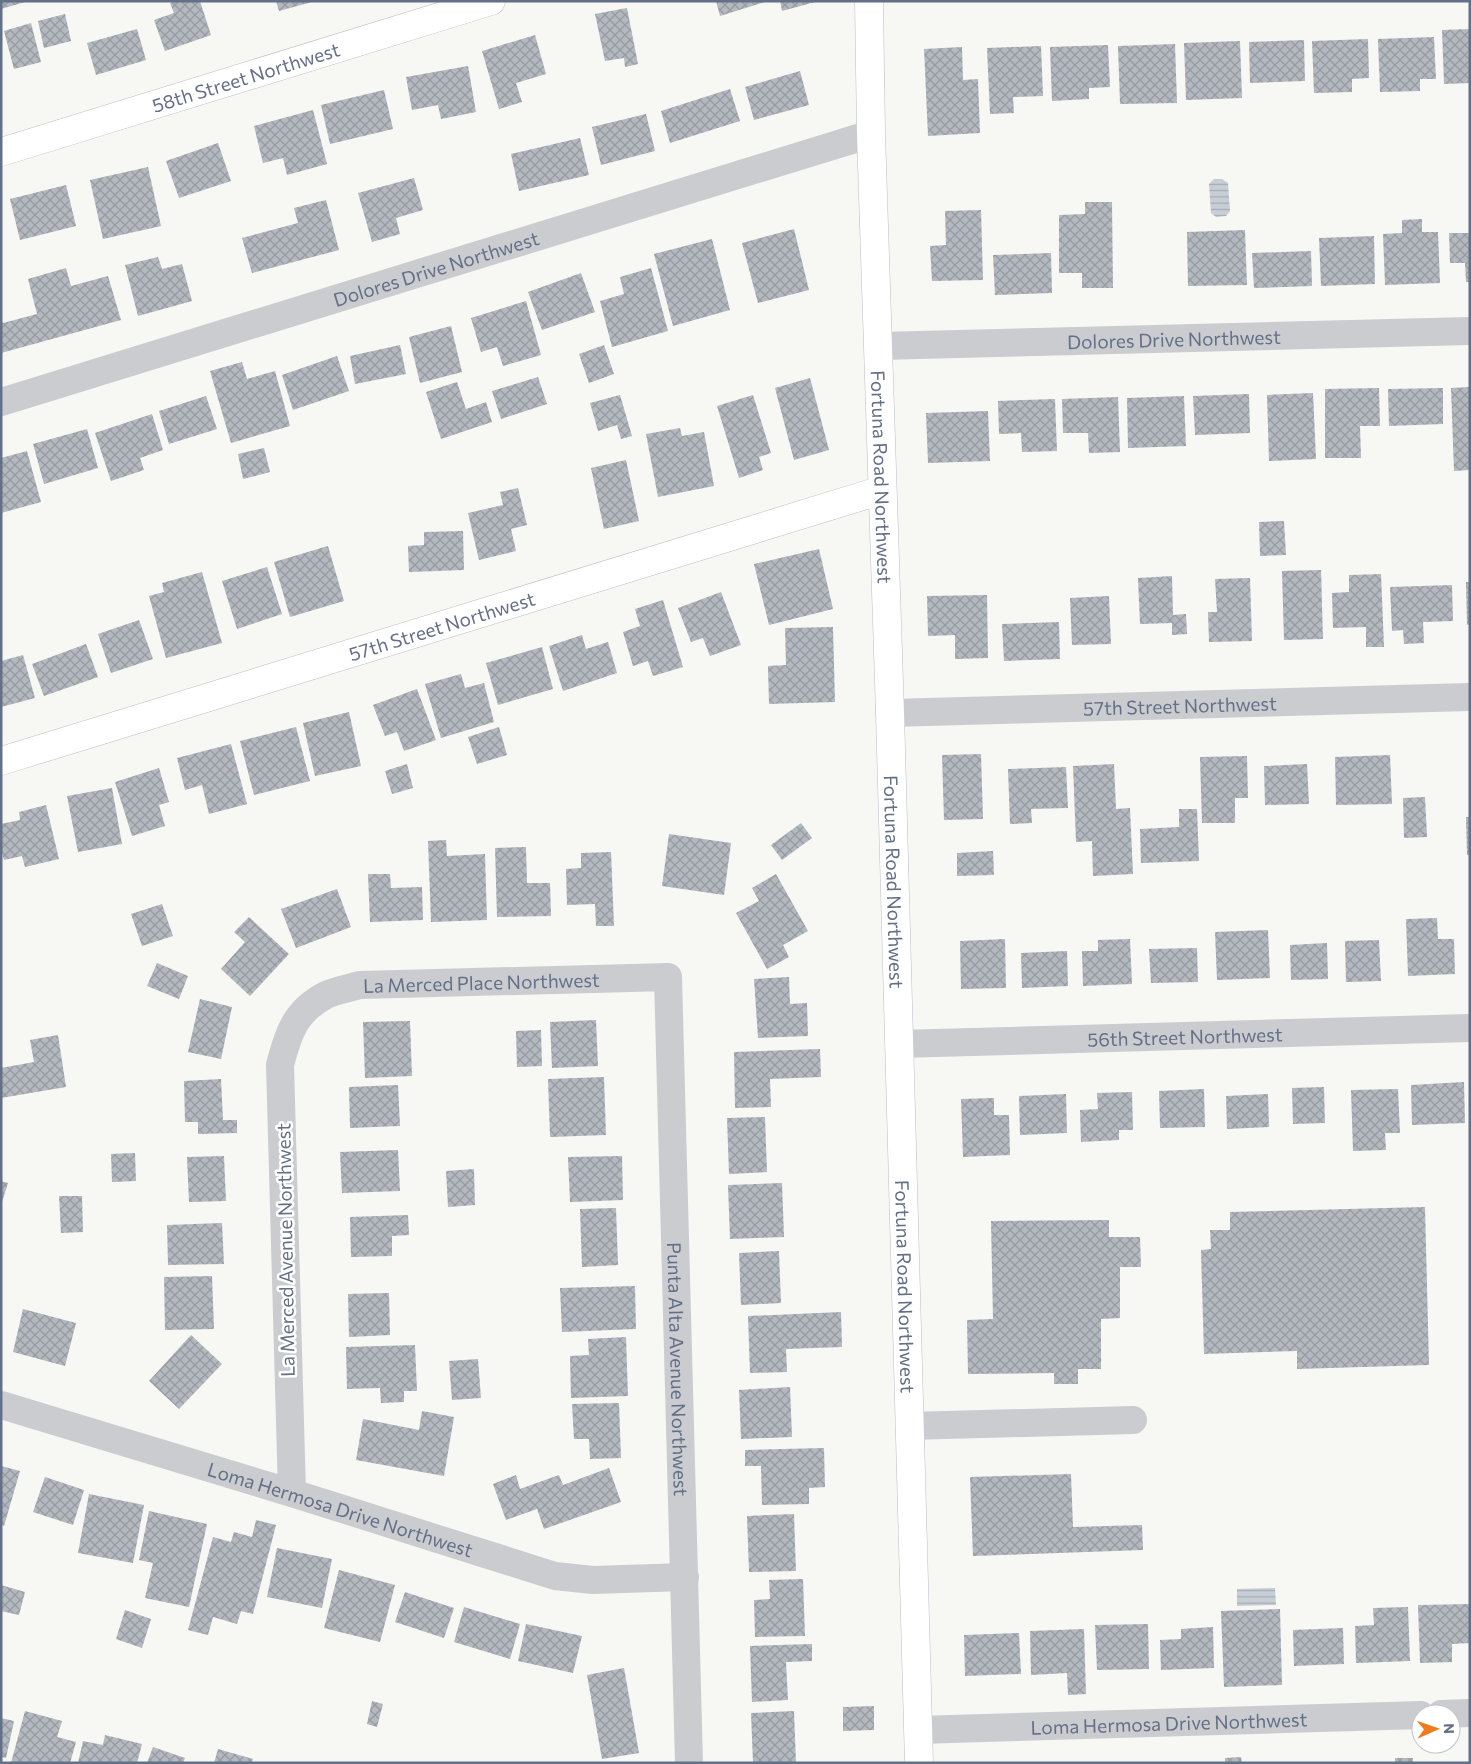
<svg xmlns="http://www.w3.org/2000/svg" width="1471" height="1764" font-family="Commissioner,sans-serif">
	<defs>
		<pattern id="water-rules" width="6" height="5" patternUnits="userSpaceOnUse" patternTransform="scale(1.25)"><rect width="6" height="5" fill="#c7ced5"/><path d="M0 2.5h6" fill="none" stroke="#a5acb2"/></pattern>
		<pattern id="building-cross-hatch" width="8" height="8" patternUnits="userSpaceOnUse" patternTransform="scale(1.25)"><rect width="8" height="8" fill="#b4b9c0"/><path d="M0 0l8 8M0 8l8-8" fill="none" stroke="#969ba2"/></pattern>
	</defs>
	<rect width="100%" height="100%" fill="#f7f7f4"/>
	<path fill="url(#water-rules)" d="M1214,179h8l6,4 2,28 -4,5 -10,1 -5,-4 -2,-29z
		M1275,1588l1,17 -39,1v-17z"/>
	<path fill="url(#building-cross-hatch)" d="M1,1h24v1l-24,7z
		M174,1h26l11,34 -46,16 -11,-31 20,-7 -4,-10z
		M276,1h36v1l-33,9z
		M716,1h49v1l-45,14z
		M780,1h35v1l-33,9z
		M627,8l11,56 -13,3 -1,-9 -19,3 -10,-47z
		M65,14l6,27 -27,7 -6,-27z
		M31,23l10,39 -27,7 -10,-38z
		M137,29l9,31 -50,15 -9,-32z
		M1470,29v54l-26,1 -2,-54z
		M535,35l11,39 -30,9 6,19 -23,7 -17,-58z
		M1434,37l2,42h-16v12l-40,1 -2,-53z
		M1368,39l1,39 -17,1v13l-38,1 -2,-52z
		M1304,40l1,41 -55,2 -1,-41z
		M1240,41l2,57 -56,2 -2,-57z
		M1175,44l2,59 -57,1 -2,-58z
		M1108,45l2,42 -21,1v11l-37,2 -2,-54z
		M1041,46l2,50 -30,1 1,16 -24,1 -3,-66z
		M962,47l1,33 15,-1 2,54 -52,3 -4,-87z
		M468,66l8,46 -35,7 -3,-14 -26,5 -6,-33z
		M800,71l9,34 -55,15 -9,-33z
		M730,89l10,32 -70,22 -9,-32z
		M384,90l9,39 -63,15 -9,-39z
		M313,110l14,54 -40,11 -4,-17 -20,5 -9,-37z
		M646,114l9,37 -54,14 -9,-38z
		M580,138l9,37 -70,16 -8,-37z
		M218,143l13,38 -52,17 -13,-37z
		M148,167l13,59 -58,13 -13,-59z
		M414,178l9,32 -27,8 4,16 -28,8 -14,-49z
		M66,185l10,41 -56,14 -10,-41z
		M326,200l13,50 -87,23 -10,-35 56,-15 -4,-15z
		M1085,202h27l1,86h-31v-15h-23v-58l26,-1z
		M981,210l2,70 -51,1 -2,-35 16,-1 -1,-34z
		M1422,219v13h16l2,51 -55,2 -2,-51 19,-1v-13z
		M794,229l15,61 -51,13 -16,-60z
		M1245,230l2,55 -59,1 -1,-54z
		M1449,233h21v49h-4l-1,-19h-15z
		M1374,236l1,48 -54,2 -2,-48z
		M712,239l18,71 -57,16 -19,-72z
		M1311,251l1,35 -58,2 -2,-35z
		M1051,253l1,40 -57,2 -2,-40z
		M158,257l4,12 20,-5 10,37 -54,15 -13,-51z
		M66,268l5,18 37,-10 13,44 -120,33v-33l2,3 34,-9 -9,-35z
		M651,268l17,63 -56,16 -12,-46 24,-7 -4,-17z
		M581,273l14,39 -53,18 -14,-38z
		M526,301l15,54 -38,11 -6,-19 -16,5 -10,-34z
		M451,326l11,46 -42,11 -11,-46z
		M400,345l6,29 -51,10 -5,-28z
		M604,345l10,29 -25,9 -10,-29z
		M337,356l12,35 -56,19 -11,-35z
		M242,362l5,17 28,-8 15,55 -59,17 -21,-72z
		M538,377l9,27 -46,15 -9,-28z
		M810,378l19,72 -35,10 -19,-72z
		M457,382l9,27 20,-7 6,20 -51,17 -15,-47z
		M1470,387v83l-16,1 -3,-83z
		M1379,388l1,38h-20l1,32h-36v-69z
		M1443,388v36l-54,2 -1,-37z
		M1313,393l3,66 -47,2 -2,-66z
		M1249,394l1,39 -55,2 -2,-39z
		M620,395l12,41 -11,3 -4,-14 -19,6 -8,-28z
		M753,395l18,58 -12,4 4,13 -24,8 -22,-72z
		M206,396l11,33 -48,15 -10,-33z
		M1184,396l2,50 -58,2 -1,-50z
		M1118,397l2,55 -31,1 -1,-20h-25l-1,-34z
		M1055,399l2,52 -35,1 -1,-19 -22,1 -1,-33z
		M988,411l2,50 -62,2 -2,-50z
		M152,414l11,36 -23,8 4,12 -33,11 -16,-48z
		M680,428l2,8 22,-4 10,54 -56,11 -12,-63z
		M87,429l11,39 -54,16 -11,-40z
		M264,448l6,24 -27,7 -5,-25z
		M27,451l14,51 -40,11v-55z
		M626,460l13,61 -35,8 -13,-61z
		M518,488l9,37 -16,4 5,22 -37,9 -11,-47 35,-8 -3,-13z
		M1284,521l2,34 -26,1 -1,-34z
		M463,531l1,39 -55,2 -1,-26 16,-1v-13z
		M328,546l16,55 -54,16 -16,-55z
		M819,549l14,60 -64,16 -15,-61z
		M267,567l15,47 -45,15 -15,-48z
		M1321,570l2,69 -39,1 -2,-69z
		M202,572l20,71 -56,15 -17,-62 15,-4 -2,-9z
		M1381,574l3,73h-18v-20l-33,1 -1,-35 17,-1v-17z
		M1172,576l1,39 13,-1 1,20 -15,1v-12l-32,1 -2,-46z
		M1250,578l2,63 -43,1 -1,-30h9l-2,-33z
		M1466,582h4v42l-3,1z
		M1452,585l1,36 -30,1 1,21 -20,1 -1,-14 -11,1 -2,-44z
		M721,592l20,53 -31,11 -7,-18 -12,4 -13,-34z
		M987,595l1,63 -33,1v-24l-27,1 -1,-40z
		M1109,596l2,48 -39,1 -2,-47z
		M663,600l20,67 -30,9 -5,-15 -15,5 -10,-34 17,-6 -5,-17z
		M139,620l14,39 -42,14 -13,-39z
		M1059,622l1,37 -56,2 -2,-37z
		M833,627l2,75 -66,2 -1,-38 18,-1 -1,-37z
		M582,635l4,14 22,-7 9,31 -54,18 -14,-45z
		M86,644l12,33 -54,19 -12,-32z
		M542,647l11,42 -55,16 -12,-42z
		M23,655l12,43 -34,9v-46z
		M461,674l4,14 19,-5 10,39 -53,16 -16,-54z
		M417,689l19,51 -32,11 -7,-19 -12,4 -12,-31z
		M349,712l12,54 -46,10 -12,-53z
		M296,727l14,54 -56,14 -14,-54z
		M499,727l8,28 -30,9 -9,-27z
		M231,744l16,60 -38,10 -7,-29 -17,5 -8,-32z
		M981,754l2,65 -39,1 -2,-65z
		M1390,755l2,49 -56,1 -1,-48z
		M1247,756l1,42h-13v25h-33l-2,-66z
		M407,764l6,24 -21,6 -7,-23z
		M1114,764l2,45 14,-1 3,66 -40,2 -1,-35 -16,1 -3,-76z
		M1307,764l2,40 -44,1 -1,-39z
		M1066,767l2,41 -37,1 1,14 -22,1 -2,-55z
		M159,768l10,34 -10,3 6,21 -33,10 -17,-54z
		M112,788l10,56 -44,8 -11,-56z
		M1425,797l2,40 -23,1 -1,-40z
		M46,805l13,54 -34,8 -3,-11 -18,4 -3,-11v-25l19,-4 -1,-8z
		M1179,809h18l2,52 -58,2 -1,-34 39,-2z
		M1466,817h4v38h-3z
		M801,823l11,15 -30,22 -11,-15z
		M669,834l62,9 -7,52 -62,-9z
		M446,840l1,16 38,-2 2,66 -56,2 -3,-81z
		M526,847l1,36h23l1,33 -54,1 -2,-69z
		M993,851l1,24 -37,1v-23z
		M611,852l3,74h-18l-1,-22 -28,1 -1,-36 15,-1v-15z
		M368,874h22l1,14 31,-1 1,33 -53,2z
		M776,874l32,57 -25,14 6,12 -22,12 -31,-56 23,-12 -7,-13z
		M337,889l14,38 -55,21 -15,-39z
		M162,904l11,32 -31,10 -11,-32z
		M249,917l40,37 -39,42 -29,-27 24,-27 -11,-10z
		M1437,918l1,21h16l1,35 -47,2 -2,-57z
		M1268,930l2,48 -53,2 -2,-48z
		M1005,939l1,49 -45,1 -1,-48z
		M1130,939l2,45 -49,2 -1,-35h16v-11z
		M1379,940l2,41 -35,1 -1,-41z
		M1327,943l1,36 -37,1 -1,-35z
		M1197,948l1,34 -47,1 -2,-34z
		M1067,951l1,35 -46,2 -1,-35z
		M157,963l31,13 -9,23 -32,-13z
		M789,977l1,27 17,-1 1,33 -50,2 -4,-59z
		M200,999l32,8 -11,52 -33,-7z
		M596,1020l2,46 -46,2 -2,-46z
		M410,1021l2,55 -47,2 -2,-56z
		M541,1030l1,36 -25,1 -1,-36z
		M58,1035l8,52 -65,11v-30l33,-6 -4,-22z
		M820,1049l1,28 -51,2 1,28 -36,1 -1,-56z
		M604,1077l2,58 -56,2 -2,-58z
		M221,1079l2,41h14v13l-39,1v-12h-13l-1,-41z
		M1464,1082l1,41 -53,2 -1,-40z
		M398,1085l2,41 -50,2 -1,-41z
		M1324,1087l1,36 -32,1 -1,-36z
		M1204,1089l1,38 -45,1 -1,-37z
		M1398,1089l2,44h-15l1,17 -33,1 -2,-61z
		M1132,1092l1,38h-14v10l-38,2 -1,-32 18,-1 -1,-16z
		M1066,1094l1,39 -47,2 -1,-39z
		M1268,1094l1,33 -42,2 -1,-33z
		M994,1098v17h15l1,40 -47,2 -2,-58z
		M765,1117l2,55 -38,2 -2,-56z
		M398,1150l2,41 -58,2 -2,-41z
		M135,1153l1,28 -24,1 -1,-28z
		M224,1156l2,45 -37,1 -2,-45z
		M622,1156l1,44 -53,2 -2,-45z
		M474,1169l1,36 -27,2 -2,-36z
		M1,1181l7,2 -6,19h-1z
		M782,1183l2,54 -54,2 -2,-54z
		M59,1196h23l1,36 -22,1z
		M1425,1207l4,158 -132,4v-18l-93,3 -3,-104 10,-1 -1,-19h20v-18z
		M616,1208l2,57 -36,2 -2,-58z
		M408,1215l1,20 -17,1v20l-41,1 -1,-40z
		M1109,1220v17h31l1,30h-21v51l-19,1v50h-23v15h-24v-11l-86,1 -1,-54 26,-1 -2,-98z
		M222,1223l2,41 -56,1 -1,-40z
		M779,1251l2,52 -40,2 -2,-52z
		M212,1276l2,53 -49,1 -1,-53z
		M635,1286l1,43 -74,3 -2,-44z
		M389,1293l1,42 -41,2 -1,-43z
		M23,1309l53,14 -11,43 -52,-14z
		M841,1312l1,35 -56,2 1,23 -37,1 -2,-57z
		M191,1335l31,29 -43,45 -30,-28z
		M626,1337l2,59 -57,2 -1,-42 19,-1 -1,-16z
		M415,1345l2,46h-13v11l-23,1 -1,-15 -33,1 -1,-42z
		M478,1359l3,39 -29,2 -3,-39z
		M790,1387l2,50 -51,2 -2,-49z
		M619,1403l2,55 -31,1 -1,-20h-15l-2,-35z
		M422,1411l32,6 -10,59 -88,-16 7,-41 56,11z
		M824,1448l1,39 -16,1v16l-47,1 -1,-39h-16v-16z
		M1,1466l19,5 -16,55 -3,-1z
		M609,1468l12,34 -77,27 -7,-20 -31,11 -13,-36 23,-9 4,14 39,-14 4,10z
		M1071,1474l2,53 69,-2 1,25 -170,6 -3,-79z
		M45,1477l39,13 -11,35 -40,-13z
		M89,1494l55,11 -11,58 -55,-10z
		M149,1511l58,13 -18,83 -44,-9 8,-35 -14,-3z
		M794,1514l2,57 -47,1 -2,-56z
		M256,1520l20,5 -23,89 -12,-3 -4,13 -24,-7 -5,18 -20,-5 25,-93 18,5 3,-10 18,5z
		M277,1548l55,11 -10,49 -55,-11z
		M339,1570l56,15 -15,57 -56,-14z
		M803,1579l2,57 -50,1 -1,-37 16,-1 -1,-19z
		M1,1585l24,7 -6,23 -18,-4z
		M405,1592l49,16 -10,30 -49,-16z
		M1470,1604v39l-18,1v18l-32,1 -2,-58z
		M464,1607l56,17 -10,35 -56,-17z
		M1408,1607l2,54 -54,2 -1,-37 19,-1 -1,-17z
		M1280,1609l2,76 -58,2 -3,-76z
		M125,1610l26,9 -9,29 -26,-9z
		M526,1624l56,12 -9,37 -55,-12z
		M1148,1624l1,45 -52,1 -2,-45z
		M1213,1627l1,41 -53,2 -1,-30 21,-1v-10z
		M1343,1628l1,36 -50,2 -1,-36z
		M1084,1629l2,65 -18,1 -1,-22 -36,2 -1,-44z
		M1019,1633l2,41 -56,2 -1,-41z
		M812,1644v17l-26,1 2,38 -36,2 -2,-56z
		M624,1668l15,85 -37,6 -15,-84z
		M372,1701l11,3 -6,23 -10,-3z
		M874,1706v24l-31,1v-24z
		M25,1711l37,10 -5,16 19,5 -6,21h-59z
		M794,1711l2,52h-43l-2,-50z
		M1,1718l13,3 -8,37 -5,-1z
		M105,1735l37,9 -5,19h-59l5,-22 20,4z
		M153,1747l32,11 -2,5h-36z
		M218,1749l35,10 -1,4h-38z
		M1241,1757l1,6h-17v-5z
		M1395,1758h18v5h-18z"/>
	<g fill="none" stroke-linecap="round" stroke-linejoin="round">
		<g stroke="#bbbec4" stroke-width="29">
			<g id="secondary">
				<path id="s8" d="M869,1l2,133 19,579 29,1050"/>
				<path id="s9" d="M1,152l490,-151"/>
				<path id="s10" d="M1,761l881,-271"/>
			</g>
		</g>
		<g stroke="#caccd0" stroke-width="28">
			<path id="s1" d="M879,346l591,-15"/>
			<path id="s2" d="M1,402l870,-268"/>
			<path id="s3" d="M890,713l580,-16"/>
			<path id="s4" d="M899,1044l571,-16"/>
			<path id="s5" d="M1,1405l291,88 263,83 38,4 92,-3"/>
			<path d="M909,1426l224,-6"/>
			<path id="s6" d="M292,1493l-12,-428c8,-31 15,-54 46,-70 10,-5 24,-7 34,-10l308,-8 21,786"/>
			<path d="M1441,1714l29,-1"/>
			<path id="s7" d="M918,1730l503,-15"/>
		</g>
		<use href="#secondary" stroke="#fff" stroke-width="28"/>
	</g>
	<g text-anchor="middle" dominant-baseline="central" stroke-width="5" stroke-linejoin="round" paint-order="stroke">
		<g font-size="19" fill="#647087" stroke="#fff">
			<text stroke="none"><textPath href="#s9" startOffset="256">58th Street Northwest</textPath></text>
			<text stroke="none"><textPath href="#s2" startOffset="455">Dolores Drive Northwest</textPath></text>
			<text stroke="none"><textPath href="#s1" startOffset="295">Dolores Drive Northwest</textPath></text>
			<text stroke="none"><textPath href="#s8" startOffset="476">Fortuna Road Northwest</textPath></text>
			<text stroke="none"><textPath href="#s10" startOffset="461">57th Street Northwest</textPath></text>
			<text stroke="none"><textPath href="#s3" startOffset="290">57th Street Northwest</textPath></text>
			<text stroke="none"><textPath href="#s8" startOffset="881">Fortuna Road Northwest</textPath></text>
			<text stroke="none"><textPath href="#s6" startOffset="672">La Merced Place Northwest</textPath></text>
			<text stroke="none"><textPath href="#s4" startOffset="286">56th Street Northwest</textPath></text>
			<text transform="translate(285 1250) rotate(-91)">La Merced Avenue Northwest</text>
			<text stroke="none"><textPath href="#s8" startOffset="1286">Fortuna Road Northwest</textPath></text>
			<text stroke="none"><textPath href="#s6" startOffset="1251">Punta Alta Avenue Northwest</textPath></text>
			<text stroke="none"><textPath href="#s5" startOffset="355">Loma Hermosa Drive Northwest</textPath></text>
			<text stroke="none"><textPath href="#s7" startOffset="251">Loma Hermosa Drive Northwest</textPath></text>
		</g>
	</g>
	<rect width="1471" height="1764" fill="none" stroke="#647087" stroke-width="5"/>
	<g transform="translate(1436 1729) rotate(88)"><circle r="24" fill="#ffffff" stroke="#c1c6cf"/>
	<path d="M0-4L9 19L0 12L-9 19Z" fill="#ef7b1c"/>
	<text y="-8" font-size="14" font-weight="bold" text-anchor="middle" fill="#647087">N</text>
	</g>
</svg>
